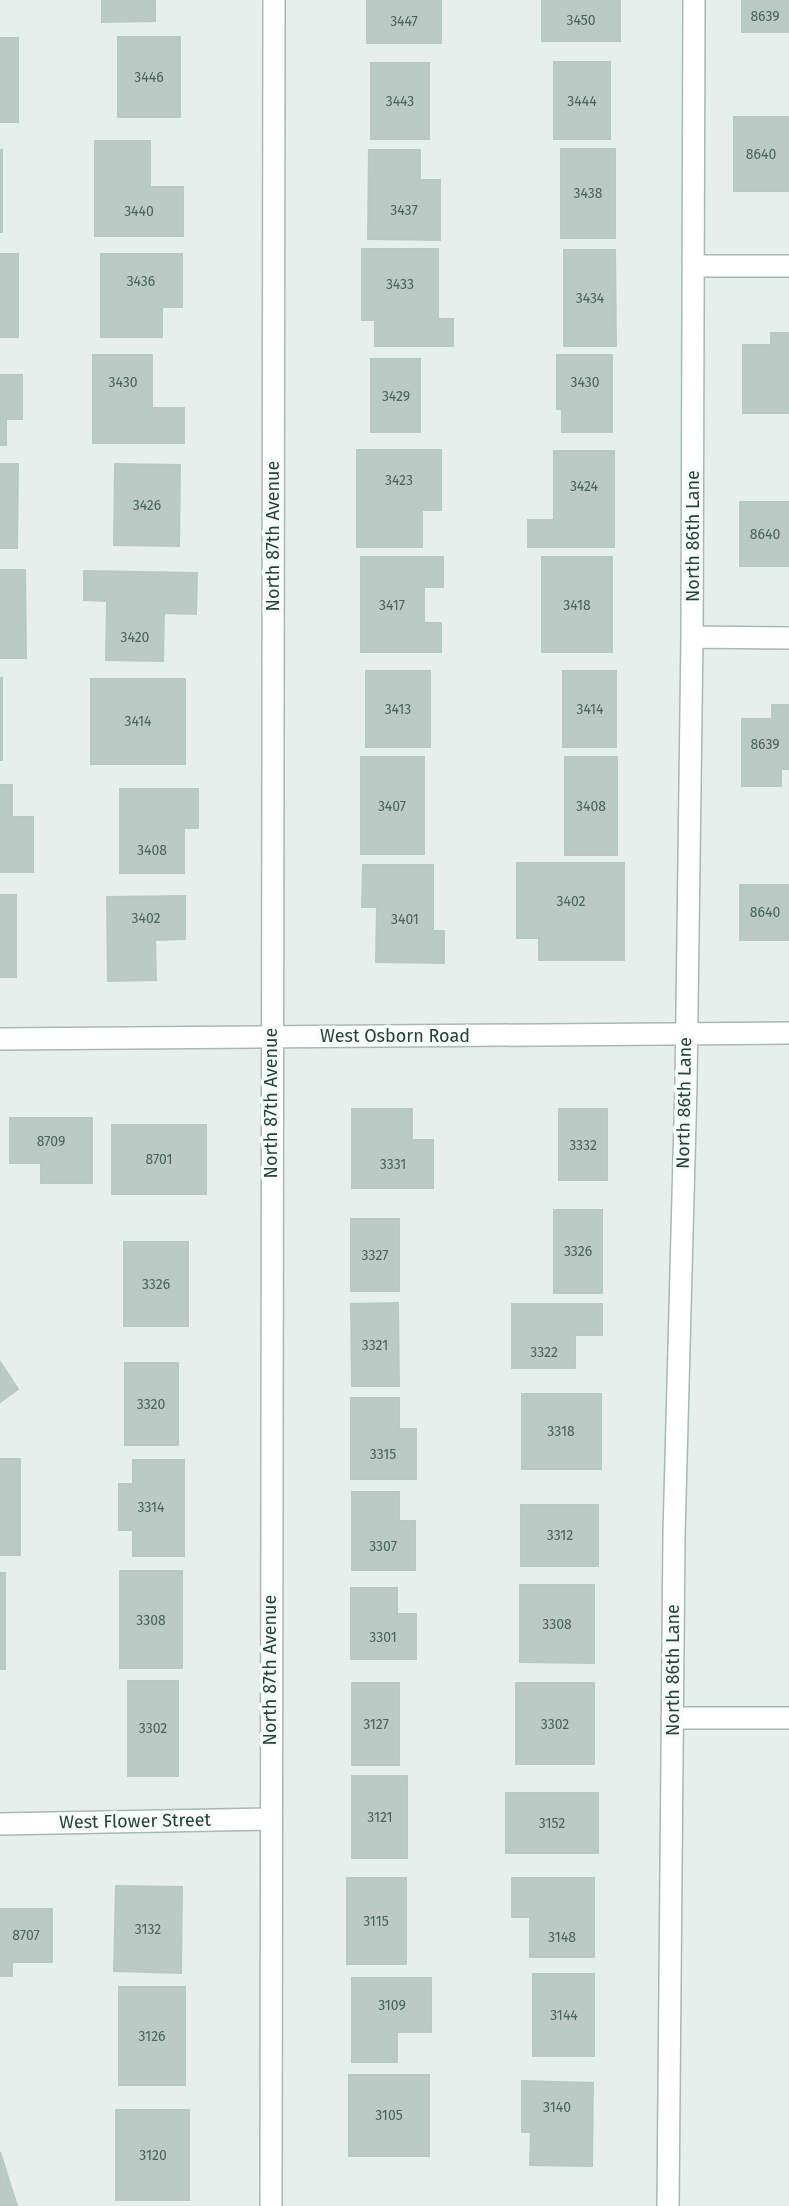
<svg xmlns="http://www.w3.org/2000/svg" width="789" height="2206" font-family="'Fira Sans',sans-serif">
	<rect width="100%" height="100%" fill="#e6efeb"/>
	<path fill="#bbcac4" stroke="#b8c9c2" stroke-width="2" d="M102,0h53v21l-53,1z
		M367,0h74v43h-74z
		M542,0h78v41h-78z
		M742,0h47v32h-47z
		M118,37h62v80h-62z
		M0,38h18v84h-18z
		M554,62h56v77h-56z
		M371,63h58v76h-58z
		M734,117h55v74h-55z
		M95,141h55v46h33v49h-88z
		M561,149h54v89h-54z
		M0,150h2v82h-2z
		M369,150h51v30h20v60l-72,-1z
		M362,249h76v70h15v27h-78v-26h-13z
		M564,250h51l1,96h-52z
		M0,254h18v83h-18z
		M101,254h81v53h-20v30h-61z
		M771,333h18v80h-46v-68h28z
		M93,355h59v53h32v35h-91z
		M557,355h55v77h-50v-23h-5z
		M371,359h49v73h-49z
		M0,375h22v44h-16v26h-6z
		M357,450h84v60h-19v37h-65z
		M554,451h60v96h-86v-27h26z
		M0,464h18l-1,84h-17z
		M115,464l65,1 -1,81 -65,-1z
		M740,502h49v64h-49z
		M361,557h82v30h-19v36h17v29h-80z
		M542,557h70v95h-70z
		M0,570h25l1,88h-26z
		M84,571l113,2 -1,41 -32,-1 -1,48 -57,-1 1,-59 -23,-1z
		M366,671h64v76h-64z
		M563,671h53v76h-53z
		M0,678h2v82h-2z
		M91,679h94v85h-94z
		M772,705h17v64h-8v17h-39v-67h30z
		M361,757h63v97h-63z
		M565,757h52v98h-52z
		M0,785h12v32h21v55h-33z
		M120,789h78v39h-14v45h-64z
		M517,863h107v97h-85v-22h-22z
		M363,865h70v66h11v32l-68,-1 1,-55h-15z
		M740,885h49v55h-49z
		M0,895h16v82h-16z
		M185,896v43l-30,1 1,40 -48,1 -1,-84z
		M352,1109h60v31h21v48h-81z
		M559,1109h48v71h-48z
		M10,1118h82v65h-51v-20h-31z
		M112,1125h94v69h-94z
		M554,1210h48v83h-48z
		M351,1219h48v72h-48z
		M124,1242h64v84h-64z
		M398,1303l1,83h-47l-1,-82z
		M512,1304h90v31h-27v33h-63z
		M0,1362l18,27 -18,13z
		M125,1363h53v82h-53z
		M522,1394h79v75h-79z
		M351,1398h48v31h17v50h-65z
		M0,1459h20v96h-20z
		M133,1460h51v96h-51v-26h-14v-46h14z
		M352,1492h47v29h16v49h-63z
		M521,1505h77v61h-77z
		M120,1571h62v97h-62z
		M0,1573h5v96h-5z
		M520,1585h74v78l-74,-1z
		M351,1588h46v26h19v45h-65z
		M128,1681h50v95h-50z
		M352,1683h47v82h-47z
		M516,1683h78v81h-78z
		M352,1776h55v82h-55z
		M506,1793h92v60h-92z
		M347,1878h59v86h-59z
		M512,1878h82v79h-64v-40h-18z
		M116,1886l66,1 -1,86 -67,-2z
		M0,1909h52v53h-40v14h-12z
		M533,1974h61v82h-61z
		M352,1978h79v54h-34v30h-45z
		M119,1987h66v98h-66z
		M349,2075h80v81h-80z
		M522,2081l71,2 -1,83 -62,-1 1,-33h-9z
		M116,2110h73v90h-73z
		M0,2152l17,54h-17z"/>
	<g fill="none" stroke-linecap="round" stroke-linejoin="round">
		<g stroke="#a8b8b2" stroke-width="24">
			<path id="minor" d="M695,266h94
				M692,637l97,1
				M0,1039l789,-6
				M672,1718h117
				M0,1824l270,-5
				M271,2206l3,-2206
				M668,2206l6,-671 12,-451 6,-447 2,-637"/>
		</g>
		<use href="#minor" stroke="#fff" stroke-width="21"/>
	</g>
	<g text-anchor="middle" dominant-baseline="central" stroke-width="7" stroke-linejoin="round" paint-order="stroke">
		<g font-size="14" fill="#4a645c">
			<text x="765" y="16">8639</text>
			<text x="581" y="20">3450</text>
			<text x="404" y="21">3447</text>
			<text x="149" y="77">3446</text>
			<text x="400" y="101">3443</text>
			<text x="582" y="101">3444</text>
			<text x="761" y="154">8640</text>
			<text x="588" y="193">3438</text>
			<text x="404" y="210">3437</text>
			<text x="139" y="211">3440</text>
			<text x="141" y="281">3436</text>
			<text x="400" y="284">3433</text>
			<text x="590" y="298">3434</text>
			<text x="123" y="382">3430</text>
			<text x="585" y="382">3430</text>
			<text x="396" y="396">3429</text>
			<text x="399" y="480">3423</text>
			<text x="584" y="486">3424</text>
			<text x="147" y="505">3426</text>
			<text x="765" y="534">8640</text>
			<text x="392" y="605">3417</text>
			<text x="577" y="605">3418</text>
			<text x="135" y="637">3420</text>
			<text x="398" y="709">3413</text>
			<text x="590" y="709">3414</text>
			<text x="138" y="721">3414</text>
			<text x="765" y="744">8639</text>
			<text x="392" y="806">3407</text>
			<text x="591" y="806">3408</text>
			<text x="152" y="850">3408</text>
			<text x="571" y="901">3402</text>
			<text x="765" y="912">8640</text>
			<text x="146" y="918">3402</text>
			<text x="405" y="919">3401</text>
			<text x="51" y="1141">8709</text>
			<text x="583" y="1145">3332</text>
			<text x="159" y="1159">8701</text>
			<text x="393" y="1164">3331</text>
			<text x="578" y="1251">3326</text>
			<text x="375" y="1255">3327</text>
			<text x="156" y="1284">3326</text>
			<text x="375" y="1345">3321</text>
			<text x="544" y="1352">3322</text>
			<text x="151" y="1404">3320</text>
			<text x="561" y="1431">3318</text>
			<text x="383" y="1454">3315</text>
			<text x="151" y="1507">3314</text>
			<text x="560" y="1535">3312</text>
			<text x="383" y="1546">3307</text>
			<text x="151" y="1620">3308</text>
			<text x="557" y="1624">3308</text>
			<text x="383" y="1637">3301</text>
			<text x="376" y="1724">3127</text>
			<text x="555" y="1724">3302</text>
			<text x="153" y="1728">3302</text>
			<text x="380" y="1817">3121</text>
			<text x="552" y="1823">3152</text>
			<text x="376" y="1921">3115</text>
			<text x="148" y="1929">3132</text>
			<text x="26" y="1935">8707</text>
			<text x="562" y="1937">3148</text>
			<text x="392" y="2005">3109</text>
			<text x="564" y="2015">3144</text>
			<text x="152" y="2036">3126</text>
			<text x="557" y="2107">3140</text>
			<text x="389" y="2115">3105</text>
			<text x="153" y="2155">3120</text>
		</g>
		<g font-size="18" fill="#24423a" stroke="#f7fbf9">
			<text transform="translate(273 536) rotate(-90)">North 87th Avenue</text>
			<text transform="translate(693 536) rotate(-90)">North 86th Lane</text>
			<text x="395" y="1036">West Osborn Road</text>
			<text transform="translate(271 1103) rotate(-90)">North 87th Avenue</text>
			<text transform="translate(684 1103) rotate(-89)">North 86th Lane</text>
			<text transform="translate(270 1670) rotate(-90)">North 87th Avenue</text>
			<text transform="translate(673 1670) rotate(-90)">North 86th Lane</text>
			<text transform="translate(135 1821) rotate(-1)">West Flower Street</text>
		</g>
	</g>
</svg>
